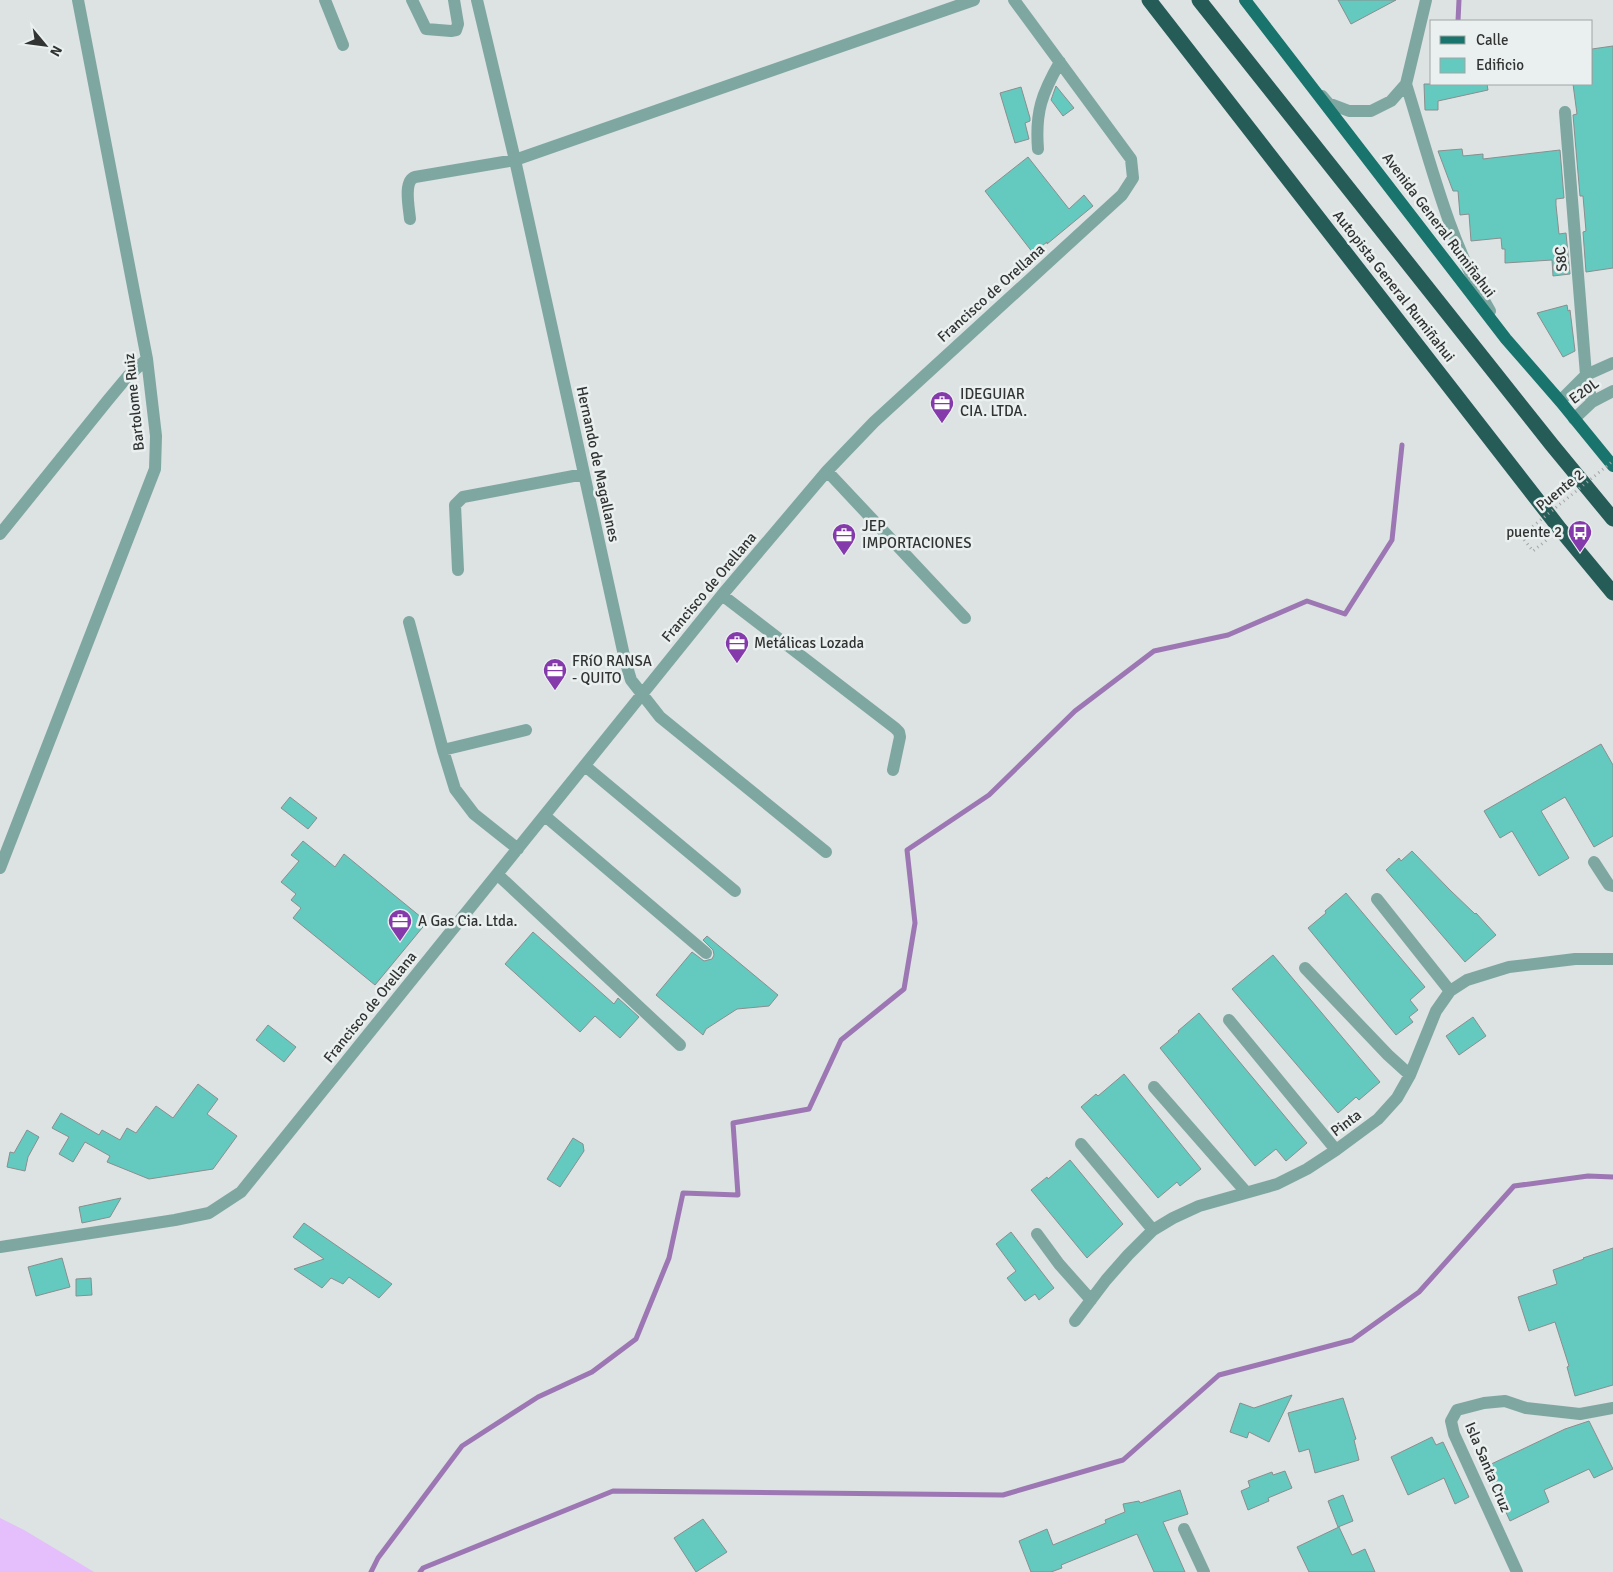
<svg xmlns="http://www.w3.org/2000/svg" width="1613" height="1572" font-family="Signika,sans-serif">
	<rect width="100%" height="100%" fill="#dde2e2"/>
	<path fill="#e4bffc" d="M0,1518l24,12 70,42h-94z"/>
	<g fill="none" stroke-linecap="round" stroke-linejoin="round">
		<path stroke="#9c77b3" stroke-width="5" d="M1458,21l1,-21
			M371,1572l7,-14 84,-112 76,-49 54,-25 44,-33 33,-81 14,-65 55,2 -5,-72 76,-14 32,-69 63,-51 11,-66 -8,-73 82,-55 86,-84 79,-60 74,-16 79,-34 38,13 47,-74 10,-95
			M420,1572l3,-4 190,-77 390,4 120,-35 96,-85 133,-35 67,-48 95,-106 74,-10 25,1"/>
	</g>
	<path fill="#64cabf" stroke="#898e8e" d="M1338,0h58l-45,24z
		M1613,46v222l-27,4 -3,-40 3,-1 -3,-35h-3l-7,-81 4,-1 -4,-30h19v-35z
		M1424,84h63l1,6 -50,11v9h-13z
		M1056,86l18,22 -11,8 -12,-16z
		M1021,87l9,31v3l-5,2 4,16 -14,4 -15,-50z
		M1462,149l1,7 20,-2v5l77,-9 4,48 -8,1v6l3,29 7,-1 4,41 -17,2 -1,-16 -47,3v-14h-3l-1,-11 -30,3 -2,-27 -9,1 -2,-24h-5l-15,-40z
		M1028,157l41,52 15,-14 9,11 -46,38v-2l-14,11 -48,-62z
		M1567,305l1,6 2,-1 5,41 -12,6 -26,-44z
		M1601,744l12,21v71l-19,11 -29,-50 -24,14 28,47 -30,18 -27,-45 -12,7 -16,-27z
		M290,797l27,21 -9,11 -27,-21z
		M303,841l32,26 9,-13 83,68 -52,63 -82,-67 8,-10 -10,-8 5,-6 -15,-12 18,-21 -8,-6z
		M1412,851l38,39 25,24 1,-1 20,22 -31,27 -79,-92 13,-12 2,3z
		M1346,893l79,94 -15,13 8,10 -9,7 4,5 -17,13 -88,-107 18,-15 -1,-2z
		M533,932l81,72 4,-6 21,19 -19,21 -25,-22 -15,16 -75,-68z
		M707,936l71,59 -9,11 -32,3 -31,20 -3,6 -47,-40 36,-43 12,9 8,-2 2,-4 -1,-5 -10,-10z
		M1273,955l107,127 -21,18 -3,-3 -18,16 -106,-124z
		M1199,1013l108,130 -21,18 -10,-12 -21,17 -95,-118 19,-16 -1,-1z
		M1473,1017l13,19 -27,19 -13,-19z
		M268,1025l28,22 -12,15 -28,-22z
		M1124,1074l77,95 -21,17 -3,-4 -19,16 -77,-91 15,-13 2,2z
		M198,1084l20,15 -11,15 30,22 -24,33 -64,10 -42,-17 3,-6 -25,-14 -12,20 -14,-8 10,-17 -17,-9 9,-15 38,22 3,-5 18,10 7,-12 9,5 20,-27 17,12z
		M27,1130l12,7 -11,20 -3,14 -18,-4 3,-15 4,1z
		M573,1138l10,6 1,7 -24,36 -13,-8z
		M1070,1160l53,64 -36,34 -56,-68 16,-13 1,2z
		M121,1198l-11,19 -28,6 -3,-16z
		M304,1223l88,61 -13,14 -30,-21 -6,7 -12,-6 -9,10 -28,-19 30,-10 -31,-22z
		M1011,1232l43,56 -15,12 -4,-6 -10,7 -18,-23 9,-7 -20,-27z
		M1613,1248v137l-38,11 -8,-29 2,-1 -14,-44 -26,9 -11,-34 39,-13 -4,-14 31,-11 -1,-1z
		M62,1258l8,29 -34,9 -8,-29z
		M91,1278l1,17 -16,1v-17z
		M1292,1395l-23,47 -20,-10 -2,6 -17,-6 10,-29 14,5z
		M1343,1398l13,41 -2,1 5,20 -44,13 -6,-24 -10,3 -11,-39z
		M1589,1421l24,48 -19,9 -5,-9 -45,21 5,12 -39,19 -25,-54 80,-38z
		M1432,1437l4,8 7,-3 26,55 -14,7 -11,-26 -36,17 -17,-38z
		M1285,1471l7,17 -24,10 1,3 -21,9 -7,-19 9,-4 -2,-6 24,-9 1,3z
		M1180,1490l8,24 -25,8 22,50h-31l-17,-38 -76,31 1,3 -11,4h-20l-12,-31 28,-12 6,16 53,-22 -1,-3 20,-8 -2,-8 16,-3 1,2z
		M1343,1495l10,26 -15,6 -10,-26z
		M703,1519l24,33 -31,20 -22,-34z
		M1339,1527l13,28 13,-6 10,23h-66l-12,-25z"/>
	<g fill="none" stroke-linecap="round" stroke-linejoin="round">
		<path stroke="#a2a6a6" stroke-width="3" stroke-dasharray="1 4" stroke-linecap="butt" d="M1521,536l12,15 15,-12"/>
		<path stroke="#7fa7a2" stroke-width="12" d="M325,0l18,45
			M412,0l14,29 25,2 5,-1 2,-6 -4,-24
			M477,0l38,160 110,500 6,20 29,37 166,135
			M1406,84c24,77 43,157 84,227
			M1322,96l6,7 21,8h22l20,-10 15,-17 20,-84
			M1565,112l21,263 6,27
			M1038,149c-3,-37 4,-56 22,-87
			M410,219c-1,-12 -7,-38 5,-42l100,-17 459,-160
			M1560,401l26,-26 27,-12
			M1574,419l18,-17 21,-11
			M827,471l138,147
			M0,534l108,-134 20,-24 19,-17
			M458,570l-3,-65 8,-8 121,-23
			M722,595l173,133 4,4 1,5 -7,33
			M409,622l34,128 12,39 19,25 44,35
			M443,750l83,-20
			M585,766l150,125
			M545,816l161,137
			M1594,862l15,23 4,1
			M0,868l155,-399 1,-33 -9,-77 -69,-359
			M497,874l183,171
			M1377,899l73,92
			M1305,968l83,87 22,20
			M1229,1020l107,130
			M1154,1087l92,105
			M1081,1144l72,86
			M1037,1234l22,30 32,36
			M0,1247l175,-27 34,-7 32,-21 481,-597 105,-124 47,-49 248,-227 11,-17 -2,-19 -117,-159
			M1075,1321l31,-41 22,-25 25,-25 20,-12 26,-12 78,-22 30,-15 29,-19 42,-31 19,-21 13,-23 26,-64 14,-20 17,-11 42,-13 66,-8h38
			M1184,1529l20,43
			M1517,1572l-63,-138 -3,-13 6,-11 27,-7 21,-2 21,7 54,6 33,-6"/>
		<path stroke="#18746d" stroke-width="12" d="M1245,0l261,339 54,62 53,65"/>
		<path stroke="#265c57" stroke-width="15" d="M1149,0l411,529 53,64
			M1199,0l353,445 61,74"/>
		<path stroke="#a2a6a6" stroke-width="3" stroke-dasharray="1 4" stroke-linecap="butt" d="M1521,536l92,-75"/>
	</g>
	<defs>
		<g id="office-pin" transform="scale(1.25)"><path d="M0 17L-7.5 6A9.5 9.5 0 1 1 7.5 6Z" fill="#853aac" stroke="#eaf0ef"/><path d="M-6-3h4V-5.5h4V-3h4V5H-6ZM-1-4.5V-3h2v-1.5ZM-6 0V1H6V0Z" fill="#fff"/></g>
		<g id="bus-pin" transform="scale(1.25)"><path d="M0 17L-7.5 6A9.5 9.5 0 1 1 7.5 6Z" fill="#853aac" stroke="#eaf0ef"/><path d="M-5-6H5V4H4V6H2V4H-2V6H-4V4H-5ZM-3.5-4V0h7V-4ZM-3.5 1.2v1.5H-2V1.2ZM2 1.2v1.5H3.5V1.2Z" fill="#fff"/></g>
	</defs>
	<g fill-rule="evenodd">
		<use href="#office-pin" x="942" y="403"/>
		<use href="#bus-pin" x="1580" y="532"/>
		<use href="#office-pin" x="844" y="535"/>
		<use href="#office-pin" x="737" y="643"/>
		<use href="#office-pin" x="555" y="670"/>
		<use href="#office-pin" x="400" y="921"/>
	</g>
	<g text-anchor="middle" dominant-baseline="central" stroke-width="5" stroke-linejoin="round" paint-order="stroke">
		<g font-size="15" fill="#313433" stroke="#eaf0ef">
			<text transform="translate(1439 225) rotate(53)">Avenida General Rumiñahui</text>
			<text transform="translate(1561 259) rotate(-95)">S8C</text>
			<text transform="translate(1394 286) rotate(52)">Autopista General Rumiñahui</text>
			<text transform="translate(991 293) rotate(-42)">Francisco de Orellana</text>
			<text transform="translate(1584 391) rotate(-36)">E20L</text>
			<text transform="translate(134 402) rotate(-96)">Bartolome Ruiz</text>
			<text transform="translate(598 464) rotate(78)">Hernando de Magallanes</text>
			<text transform="translate(1560 490) rotate(-39)">Puente 2</text>
			<text transform="translate(709 587) rotate(-50)">Francisco de Orellana</text>
			<text transform="translate(370 1007) rotate(-51)">Francisco de Orellana</text>
			<text transform="translate(1346 1123) rotate(-37)">Pinta</text>
			<text transform="translate(1488 1467) rotate(67)">Isla Santa Cruz</text>
		</g>
		<g font-size="15" fill="#313433" stroke="#eaf0ef" text-anchor="start">
			<text x="960" y="394">IDEGUIAR<tspan x="960" dy="17">CIA. LTDA.</tspan></text>
			<text x="862" y="526">JEP<tspan x="862" dy="17">IMPORTACIONES</tspan></text>
			<text x="1562" y="532" text-anchor="end">puente 2</text>
			<text x="754" y="643">Metálicas Lozada</text>
			<text x="572" y="661">FRíO RANSA<tspan x="572" dy="17">- QUITO</tspan></text>
			<text x="418" y="921">A Gas Cia. Ltda.</text>
		</g>
	</g>
	<rect x="1430" y="20" width="162" height="65" fill="#eaf0ef" stroke="#a0a5a4"/>
	<rect x="1440" y="36" width="25" height="8" fill="#18746d" stroke="#a0a5a4"/>
	<text x="1476" y="45" font-size="15" fill="#313433">Calle</text>
	<rect x="1440" y="58" width="25" height="15" fill="#64cabf" stroke="#a0a5a4"/>
	<text x="1476" y="70" font-size="15" fill="#313433">Edificio</text>
	<g transform="translate(45 45) rotate(119)" stroke="#eaf0ef" stroke-width="4" paint-order="stroke">
	<path d="M0-4L9 19L0 12L-9 19Z" fill="#313433"/>
	<text y="-8" font-size="14" font-weight="bold" text-anchor="middle" fill="#313433">N</text>
	</g>
</svg>
